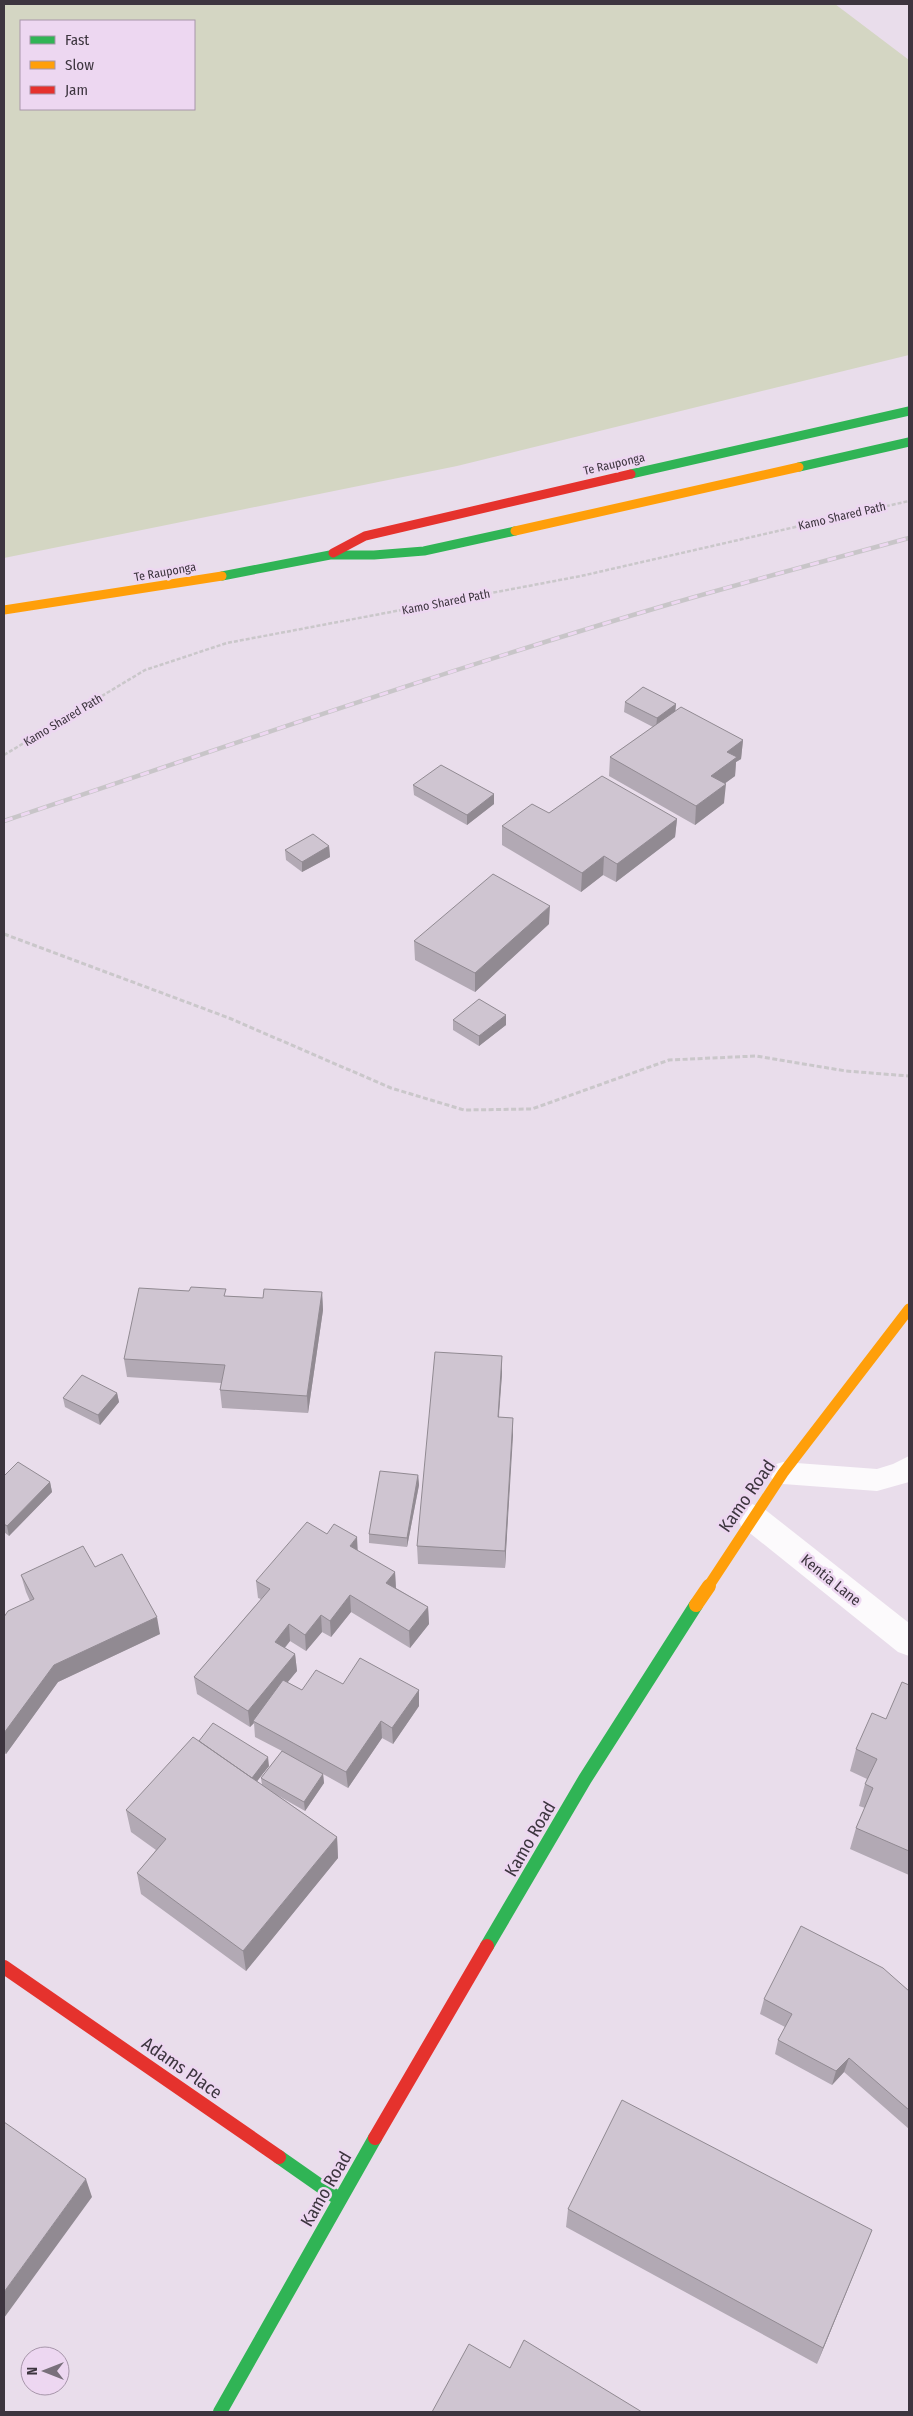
<svg xmlns="http://www.w3.org/2000/svg" width="913" height="2416" font-family="'Fira Sans Condensed',sans-serif">
	<rect width="100%" height="100%" fill="#e9ddeb"/>
	<path fill="#d4d6c3" fill-rule="evenodd" d="M4,4h831l74,56v295l-452,111 -453,92zM21,21h173v88h-173z"/>
	<g fill="none" stroke-linecap="round" stroke-linejoin="round">
		<path stroke="#cac7ca" stroke-width="2.5" stroke-dasharray="4 2" stroke-linecap="butt" d="M4,755l141,-85 82,-27 354,-67 328,-75"/>
		<path stroke="#cac7ca" stroke-width="3" stroke-dasharray="5 2.5" stroke-linecap="butt" d="M4,934l225,84 162,70 73,22 68,-1 137,-49 87,-4 90,15 63,5"/>
		<path fill="#fcfafc" fill-rule="evenodd" d="M909,1456v26l-32,9 -94,-7 -10,-3 -4,-8 4,-8 10,-3 94,7 16,-5z"/>
		<path fill="#fcfafc" fill-rule="evenodd" d="M752,1504l11,4 146,115v33l-11,-4 -157,-126 -4,-9 4,-9z"/>
		<path stroke="#30b455" stroke-width="9" d="M799,467l110,-25
			M631,474l278,-63
			M222,576l108,-21h44l50,-4 91,-20"/>
		<path stroke="#30b455" stroke-width="14" d="M487,1946l98,-167 111,-174
			M279,2157l60,42
			M220,2412l155,-274"/>
		<path stroke="#ff9f0a" stroke-width="9" d="M515,531l284,-64
			M4,610l218,-34"/>
		<path stroke="#ff9f0a" stroke-width="11" d="M708,1587l75,-114 126,-164"/>
		<path stroke="#ff9f0a" stroke-width="14" d="M696,1605l13,-19"/>
		<path stroke="#e5322d" stroke-width="9" d="M333,553l32,-17 266,-62"/>
		<path stroke="#e5322d" stroke-width="14" d="M4,1967l275,190
			M375,2138l112,-192"/>
		<g stroke="#c8c5c8" stroke-width="4.5">
			<path id="rail" d="M4,821c221,-74 442,-151 666,-217 79,-23 159,-44 239,-66"/>
		</g>
		<use href="#rail" stroke="#edd7f1" stroke-width="3" stroke-dasharray="9" stroke-linecap="butt"/>
	</g>
	<path fill="#b2a9b4" d="M625,702l51,2 -1,7 68,29 -2,19 -5,3 -1,14 -11,8v19l-29,22 -86,-49 1,-19 43,-30 -29,-15z
		M413,785l81,9v10l-27,21 -53,-30z
		M549,813l128,6 -2,18 -59,45 -13,-7 -22,17 -79,-47v-19z
		M329,846l1,11 -28,15 -16,-12 -1,-10z
		M549,924l-74,68 -60,-32 -1,-19z
		M506,1015v10l-27,21 -26,-16v-10z
		M322,1292l1,18 -15,103 -86,-5 -2,-18 1,-7 -94,-6 -3,-18 103,-63 36,2z
		M502,1374l-3,43 14,1 -8,150 -87,-4 -1,-18z
		M117,1393l2,9 -19,23 -35,-18 -2,-9z
		M418,1475l1,10 -12,62 -38,-4v-9z
		M4,1476l46,6 2,10 -43,44 -5,-4z
		M327,1534l68,38 1,16 32,19 1,17 -19,24 -59,-36 -20,25 -9,-5 -16,19 -16,-10 -5,7 10,6 2,17 -10,11 15,8 41,-6 76,6v16l-26,38 -11,-6 -34,50 -25,-14 1,9 -19,28 -28,-16 60,42 1,21 -92,113 -105,-77 -4,-21 19,-23 -25,-18 -5,-22 73,-69 70,25 -12,15 5,4 -1,-7 21,-27 -27,-14 -1,-14 -4,4 -53,-33 -3,-17 67,-78 -3,-1 -2,-17z
		M95,1567l65,67 -102,48 -52,72 -2,-1v-136l26,-16 -4,-9 -5,-17z
		M909,1685v190l-59,-26 6,-21 9,-20 -6,-2 6,-22 2,-5 -17,-8 6,-22 30,-30z
		M909,1991v138l-65,-57 -12,13 -57,-31 3,-14 7,-13 -25,-13 4,-15z
		M568,2209l304,21 -55,134 -251,-137z"/>
	<path fill="#918a92" d="M676,704l-1,10 -19,14 1,-10z
		M743,740l-2,19 -5,3 -1,14 -26,19 2,-19 16,-24z
		M726,784l-2,19 -29,22 1,-19z
		M494,794v10l-27,21v-10z
		M677,819l-2,18 -59,45 1,-18z
		M329,846l1,11 -28,15v-10z
		M604,856l-1,19 -22,17 1,-19z
		M550,906l-1,18 -74,68v-19z
		M506,1015v10l-27,21v-10z
		M322,1292l1,18 -15,103 -1,-17z
		M502,1356v18l-5,61 1,-18z
		M117,1393l2,9 -19,23 -2,-10z
		M513,1418v18l-8,132v-17z
		M418,1475l1,10 -12,62v-9z
		M50,1482l2,10 -43,44 -2,-10z
		M357,1537l1,18 -8,-9z
		M395,1572l1,18 -10,-7z
		M350,1595l1,17 -20,25 -1,-16z
		M428,1607l1,17 -19,24 -1,-17z
		M321,1615l1,17 -16,19 -1,-16z
		M157,1617l3,17 -102,48 -52,72 -2,-7v-14l50,-68z
		M289,1624l1,17 -14,17 -1,-16z
		M295,1654l2,17 -42,51 -2,-1 1,2 -4,4 -2,-16z
		M419,1690v16l-26,38 -1,-16z
		M381,1721l1,17 -34,50 -2,-16z
		M268,1757l1,9 -18,23 -1,-9z
		M323,1774l1,9 -19,28 -1,-9z
		M337,1837l1,21 -92,113 -3,-20z
		M849,2058l-5,14 -12,13 4,-14z
		M86,2179l6,18 -88,121v-26z
		M872,2230l-7,17 -48,117 6,-16z"/>
	<path fill="#cfc5d1" stroke="#918a92" d="M643,687l33,17 -19,14 -32,-16z
		M681,707l62,33 -16,12 10,5 -26,19 15,8 -30,22 -86,-49z
		M441,765l53,29 -27,21 -54,-30z
		M602,776l75,43 -60,45 -13,-8 -22,17 -80,-47 30,-22 17,9z
		M313,834l16,12 -27,16 -17,-12z
		M493,874l57,32 -75,67 -61,-32z
		M479,999l27,16 -27,21 -26,-16z
		M191,1287l35,2 -2,7 39,2 1,-9 58,3 -15,104 -87,-6 5,-25 -101,-6 15,-71 50,3z
		M435,1352l67,4 -4,61 15,1 -8,133 -88,-5z
		M82,1375l35,18 -19,22 -35,-17z
		M18,1462l32,20 -43,44 -3,-2v-48z
		M380,1471l38,4 -11,63 -38,-4z
		M307,1522l20,12 7,-10 23,13 -7,9 45,26 -9,11 42,24 -19,24 -59,-36 -20,26 -9,-6 -16,20 -16,-11 -14,18 20,12 -47,57 -54,-34 76,-88 -14,-8z
		M83,1546l12,21 27,-13 35,63 -103,48 -50,68v-116l4,-6 26,-12 -13,-24z
		M360,1658l59,32 -27,38 -11,-7 -35,51 -93,-51 30,-41 19,10 14,-20 27,14z
		M902,1682l7,3v166l-53,-23 17,-40 -8,-4 12,-25 -21,-10 16,-36 14,6z
		M213,1723l55,34 -16,21 -53,-37z
		M193,1737l144,100 -94,114 -106,-78 29,-34 -40,-29z
		M282,1751l41,23 -19,28 -43,-24z
		M801,1926l82,42 26,23v119l-60,-52 -13,13 -58,-31 14,-26 -28,-15z
		M622,2100l250,130 -49,118 -255,-139z
		M4,2122l82,57 -82,113z
		M524,2340l118,72h-210l37,-68 41,24z"/>
	<g text-anchor="middle" dominant-baseline="central" stroke-width="5" stroke-linejoin="round" paint-order="stroke">
		<g font-size="12" fill="#3d353f" stroke="#edd7f1">
			<text transform="translate(614 464) rotate(-13)">Te Rauponga</text>
			<text transform="translate(842 516) rotate(-13)">Kamo Shared Path</text>
			<text transform="translate(165 572) rotate(-10)">Te Rauponga</text>
			<text transform="translate(446 602) rotate(-11)">Kamo Shared Path</text>
			<text transform="translate(63 720) rotate(-31)">Kamo Shared Path</text>
		</g>
		<g font-size="15" fill="#3d353f" stroke="#edd7f1">
			<text transform="translate(831 1580) rotate(39)">Kentia Lane</text>
		</g>
		<g font-size="18" fill="#3d353f" stroke="#edd7f1">
			<text transform="translate(747 1496) rotate(-55)">Kamo Road</text>
			<text transform="translate(530 1839) rotate(-60)">Kamo Road</text>
			<text transform="translate(182 2068) rotate(35)">Adams Place</text>
			<text transform="translate(326 2189) rotate(-60)">Kamo Road</text>
		</g>
	</g>
	<rect width="913" height="2416" fill="none" stroke="#3d353f" stroke-width="10"/>
	<rect x="20" y="20" width="175" height="90" fill="#edd7f1" stroke="#a796aa"/>
	<rect x="30" y="36" width="25" height="8" fill="#30b455" stroke="#a796aa"/>
	<text x="65" y="45" font-size="15" fill="#3d353f">Fast</text>
	<rect x="30" y="61" width="25" height="8" fill="#ff9f0a" stroke="#a796aa"/>
	<text x="65" y="70" font-size="15" fill="#3d353f">Slow</text>
	<rect x="30" y="86" width="25" height="8" fill="#e5322d" stroke="#a796aa"/>
	<text x="65" y="95" font-size="15" fill="#3d353f">Jam</text>
	<g transform="translate(45 2371) rotate(270)"><circle r="24" fill="#edd7f1" stroke="#a796aa"/>
	<path d="M0-4L9 19L0 12L-9 19Z" fill="#79707b"/>
	<text y="-8" font-size="14" font-weight="bold" text-anchor="middle" fill="#3d353f">N</text>
	</g>
</svg>
